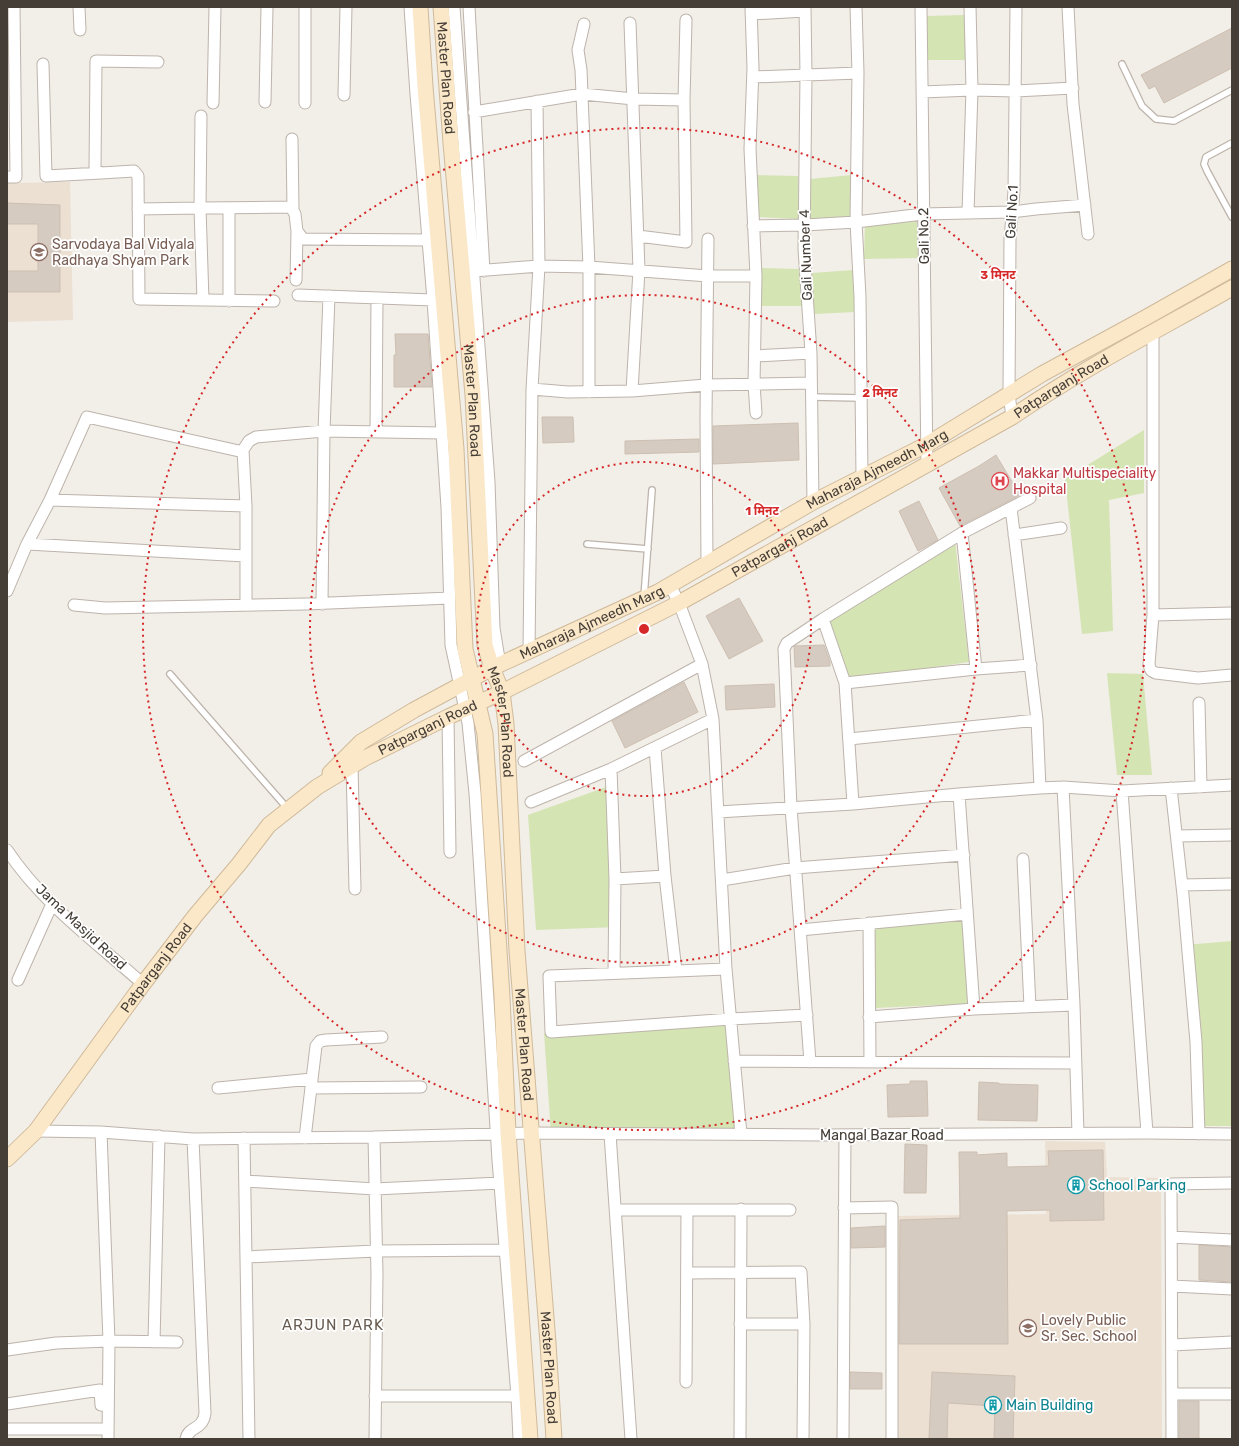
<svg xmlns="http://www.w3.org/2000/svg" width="1239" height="1446" font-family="Rubik,'Noto Sans Devanagari',sans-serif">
	<rect width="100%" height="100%" fill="#f2eee8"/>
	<path fill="#ebe0d2" d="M70,182l3,138 -66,2v-139z
		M1045,1141l60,1 2,35 54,1 1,261h-266l-1,-223 151,-2z"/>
	<path fill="#d4e4b3" d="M965,15l1,45h-40v-44z
		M756,175l42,1v43l-40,-2z
		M852,175v45l-44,-1 2,-40z
		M917,222l1,36 -54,1 1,-36z
		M760,268l40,1 3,37h-43z
		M853,270l2,42 -41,2 -2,-41z
		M1144,430v63l-35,7 4,131 -31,3 -17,-155z
		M955,541l14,121 -122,18 -21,-66z
		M1107,673l36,1 9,101h-35z
		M606,787l11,140 -81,3 -8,-115z
		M963,921l7,84h-31l-64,3v-80z
		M1232,941v185h-36l-11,-181z
		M731,1019l10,115 -190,-1 -7,-100z"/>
	<path fill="#d6cbc1" stroke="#cdbfb1" d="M1232,28v40l-68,35 -9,-17 -6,3 -8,-14z
		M7,203l53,2v87h-53v-21h31v-47h-31z
		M395,334h33l4,53h-38v-32h2z
		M542,417h31l1,25 -31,1z
		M798,423l1,37 -86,4v-38z
		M699,439v13l-74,2v-13z
		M996,455l24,40 -60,31 -21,-38 40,-22z
		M919,501l19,39 -20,11 -19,-40z
		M739,598l24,43 -34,18 -23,-43z
		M824,645l6,17v4l-35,1 -1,-21z
		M684,682l14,30 -73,36 -13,-27z
		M774,684l1,23 -49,3 -1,-24z
		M910,1081h17l1,35 -40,1 -1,-32 23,-1z
		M979,1082l20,1v1l39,1 -1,36 -59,-1z
		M905,1144l22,1 -1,48h-22z
		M1103,1150l1,70 -54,1v-11l-43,1 1,133h-109l1,-124 60,-2 -1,-66h18v3l30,-2v14l42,-1 -1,-15z
		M885,1226v21l-34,1v-20z
		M1199,1245l33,2v35l-33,-2z
		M850,1372l32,1v16h-32z
		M932,1372l83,4 -2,63h-19l1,-33 -47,-3 -1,36h-18z
		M1179,1401h20v37l-20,1z"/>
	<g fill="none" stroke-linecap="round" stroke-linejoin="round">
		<g stroke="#bdb4ab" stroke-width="8">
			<path id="lane" d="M1122,64l20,42 14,13 18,2 58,-31
				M1232,143l-26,14 -2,7 3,7 25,46
				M811,397l50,1
				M587,544l61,5
				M644,597l8,-107
				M170,674l118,135"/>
		</g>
		<g stroke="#bdb4ab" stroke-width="13">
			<path id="street" d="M79,7l1,23
				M410,7l6,87 17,206 14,207 4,138 17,78 7,70 23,367 19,236 2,43
				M454,7l35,475 5,146 6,37
				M469,7l15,264
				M751,7l2,61 -3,81 6,127 -2,108 2,29
				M805,7l1,68 -2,174 7,104 2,149
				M856,7l2,66 -2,149 4,75 2,180
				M921,7l6,458
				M1068,7l5,97 15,130
				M751,14l54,-3
				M630,23l9,247 -7,121
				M584,24l-6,26 3,20 8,197v125
				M158,62l-62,-1 -1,108 6,4 33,-2 4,5 1,123 135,2
				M43,64l3,112 55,-3
				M753,77l105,-4
				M922,92l50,-2 44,1 57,-3
				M344,95l2,-88
				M265,102l2,-95
				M213,103l2,-96
				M305,103v-96
				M474,112l108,-18 52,5 50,1
				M292,139l1,71
				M7,177h9l-2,-170
				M138,209l62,-1 1,-92
				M968,213l4,-123 -2,-83
				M753,226l52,-1 51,-3 67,-8 89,-2 24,-3 49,-4
				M638,236l48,6 -2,-142 2,-80
				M474,271l65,-5 50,1 119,9h48
				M296,280l1,-49
				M298,295l135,5
				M203,300l-3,-92 91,-1 4,7 2,17 6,8 124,1
				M229,301v-93
				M1153,332v283l-4,49c1,5 1,7 7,9l42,5 34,-3
				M755,356l56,-3
				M532,389l7,-123 -2,-165
				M1012,417l-3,-23 1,-155 4,-48 2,-184
				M376,432l1,-134
				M243,450l3,56v99
				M50,500l196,6
				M1011,508l26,212 3,68
				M962,533l14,136
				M1014,535l47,-7
				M27,544l218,12
				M707,564l-1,-147 2,-178
				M670,585l9,18 23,61 11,55 13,250 15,165
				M7,591l20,-47 23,-44 37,-83 152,34 4,-1 6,-9 7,-4 68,-6 118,2
				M322,604l2,-173 5,-135
				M74,605l31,3 201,-4 144,-6
				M1153,615l79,-2
				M823,619l22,64 8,121
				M529,651l3,-262 36,3 64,-1 74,-6 105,-2
				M845,683l131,-14 55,-4
				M1199,703l2,84
				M448,717l2,135
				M849,739l188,-19
				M655,748l10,128 11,95
				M524,761l178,-97
				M352,765l3,124
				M611,769l4,110 -1,94
				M1063,787l11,218 4,128
				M1171,788l12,107 13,147 3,92
				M1122,791l25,342
				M531,802l80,-33 102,-50
				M718,812l135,-8 106,-10 81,-6 23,-1 59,4 110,-6
				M1177,836l55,-1
				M7,850c35,53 89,92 136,134
				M1023,859l7,148
				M615,879l50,-3
				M722,880l73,-12 169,-13
				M1182,885l50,-1
				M869,923l1,139
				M800,930l167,-16
				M726,969l-177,7 2,56 180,-13 76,-4
				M18,980l34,-76
				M974,1009l100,-4
				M869,1017l105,-8 -15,-215
				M734,1061l341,2
				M810,1062l-19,-255 -7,-158 3,-6 36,-24 139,-86 68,-35
				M218,1088l94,-9
				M311,1088l110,-1
				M36,1131l65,1 92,7 181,-2 158,-4 290,2 325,-2 85,1
				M101,1132l8,209 -1,98
				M610,1134l21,305
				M374,1137l3,137 -2,165
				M244,1138l5,301
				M305,1138l11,-92 4,-5 6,-1 56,-3
				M245,1181l130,8 125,-6
				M844,1208l48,-1v232
				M616,1210h174
				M1171,1237l61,3
				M246,1257l130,-6 129,-1
				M687,1273l114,-1 3,52 -1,115
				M1172,1286l60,3
				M740,1324h64
				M154,1342l5,-206
				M1172,1345l60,-3
				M7,1350l49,-7 53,-2 68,1
				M686,1382l1,-172
				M1172,1394h60
				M375,1396h142
				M7,1404l93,-14 1,15 7,1
				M7,1429h101
				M186,1439c2,-13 17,-8 19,-26l-12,-274
				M740,1439l1,-230
				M843,1439l2,-304
				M1172,1439l-1,-255 61,-1"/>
		</g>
		<g stroke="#cfba9a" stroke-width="17">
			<g id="secondary">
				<path d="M420,7l5,80 31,362 9,200 20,85 17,263 6,136 22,306"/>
				<path id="s1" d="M441,7l10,136 22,252 12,250 7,23 10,24 4,32 11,227 31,392 6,96"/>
				<path id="s2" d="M330,773l31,-31 53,-32 78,-42 166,-76 155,-90 113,-57 116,-71 103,-56 87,-49"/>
				<path id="s3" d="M7,1159l29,-28 107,-147 52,-68 44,-52 30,-39 48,-38 48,-29 83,-41 54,-25 177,-89 333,-186c70,-48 146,-87 220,-129"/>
			</g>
		</g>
		<use href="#lane" stroke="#fff" stroke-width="5.5"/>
		<use href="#street" stroke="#fff" stroke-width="11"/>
		<use href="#secondary" stroke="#fbe8c9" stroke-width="15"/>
	</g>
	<g fill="none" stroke="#d62828" stroke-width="2" stroke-dasharray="2 4">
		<circle cx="644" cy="629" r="167"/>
		<circle cx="644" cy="629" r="334"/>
		<circle cx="644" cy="629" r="501"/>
	</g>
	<defs>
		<g id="school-ring" transform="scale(0.9)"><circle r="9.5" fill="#fff" stroke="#8d6e63" stroke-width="1.5"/><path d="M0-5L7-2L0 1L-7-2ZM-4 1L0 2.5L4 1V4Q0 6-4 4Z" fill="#8d6e63"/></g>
		<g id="hospital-ring" transform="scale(0.9)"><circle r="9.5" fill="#fff" stroke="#e0444e" stroke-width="1.5"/><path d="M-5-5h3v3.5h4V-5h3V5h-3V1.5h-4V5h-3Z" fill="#e0444e"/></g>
		<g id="building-ring" transform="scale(0.9)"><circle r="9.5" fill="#fff" stroke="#0f9aa8" stroke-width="1.5"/><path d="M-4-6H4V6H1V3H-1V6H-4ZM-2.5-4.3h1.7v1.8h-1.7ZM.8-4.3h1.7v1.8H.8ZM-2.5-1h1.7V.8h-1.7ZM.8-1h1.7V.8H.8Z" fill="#0f9aa8"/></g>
	</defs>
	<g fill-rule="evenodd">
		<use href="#school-ring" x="39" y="252"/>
		<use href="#hospital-ring" x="1000" y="481"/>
		<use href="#building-ring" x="1076" y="1185"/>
		<use href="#school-ring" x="1028" y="1328"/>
		<use href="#building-ring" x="993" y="1405"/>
	</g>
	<g text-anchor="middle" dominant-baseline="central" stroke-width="3.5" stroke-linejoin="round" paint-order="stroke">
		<g font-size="14" fill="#453e37" stroke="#fff">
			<text stroke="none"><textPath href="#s1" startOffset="71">Master Plan Road</textPath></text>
			<text transform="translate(1012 212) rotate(-87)">Gali No.1</text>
			<text transform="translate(924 236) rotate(-91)">Gali No.2</text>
			<text transform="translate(806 255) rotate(-92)">Gali Number 4</text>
			<text stroke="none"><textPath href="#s3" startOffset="1332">Patparganj Road</textPath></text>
			<text stroke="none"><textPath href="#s1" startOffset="395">Master Plan Road</textPath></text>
			<text stroke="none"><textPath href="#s2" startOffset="628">Maharaja Ajmeedh Marg</textPath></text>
			<text stroke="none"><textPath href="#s3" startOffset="1008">Patparganj Road</textPath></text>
			<text stroke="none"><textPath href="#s2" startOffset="304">Maharaja Ajmeedh Marg</textPath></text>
			<text stroke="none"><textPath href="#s1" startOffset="719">Master Plan Road</textPath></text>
			<text stroke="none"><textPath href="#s3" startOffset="612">Patparganj Road</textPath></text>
			<text transform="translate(81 927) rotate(43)">Jama Masjid Road</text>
			<text stroke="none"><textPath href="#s3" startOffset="243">Patparganj Road</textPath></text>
			<text stroke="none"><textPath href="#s1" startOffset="1043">Master Plan Road</textPath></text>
			<text x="882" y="1135">Mangal Bazar Road</text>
			<text stroke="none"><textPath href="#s1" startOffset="1367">Master Plan Road</textPath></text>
		</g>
		<g font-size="14" fill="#785e54" stroke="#fff" text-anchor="start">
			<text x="52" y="244">Sarvodaya Bal Vidyala<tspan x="52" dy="16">Radhaya Shyam Park</tspan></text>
			<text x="1041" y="1320">Lovely Public<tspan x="1041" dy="16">Sr. Sec. School</tspan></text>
		</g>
		<g font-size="14" fill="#be3a42" stroke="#fff" text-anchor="start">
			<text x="1013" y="473">Makkar Multispeciality<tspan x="1013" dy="16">Hospital</tspan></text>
		</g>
		<g font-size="14" fill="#0d838f" stroke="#fff" text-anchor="start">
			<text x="1089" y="1185">School Parking</text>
			<text x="1006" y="1405">Main Building</text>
		</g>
		<g font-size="15" letter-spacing="1" fill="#675a4f" stroke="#fff">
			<text x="333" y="1325">ARJUN PARK</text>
		</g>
	</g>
	<circle cx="644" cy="629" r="6" fill="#d62828" stroke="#fff" stroke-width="2"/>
	<g font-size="12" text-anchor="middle" font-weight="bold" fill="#d62828" stroke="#fff" stroke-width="3.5" stroke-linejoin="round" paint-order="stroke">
		<text x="998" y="279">3 मिनट</text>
		<text x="880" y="397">2 मिनट</text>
		<text x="762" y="515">1 मिनट</text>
	</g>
	<rect width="1239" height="1446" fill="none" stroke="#453e37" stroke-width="16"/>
</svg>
